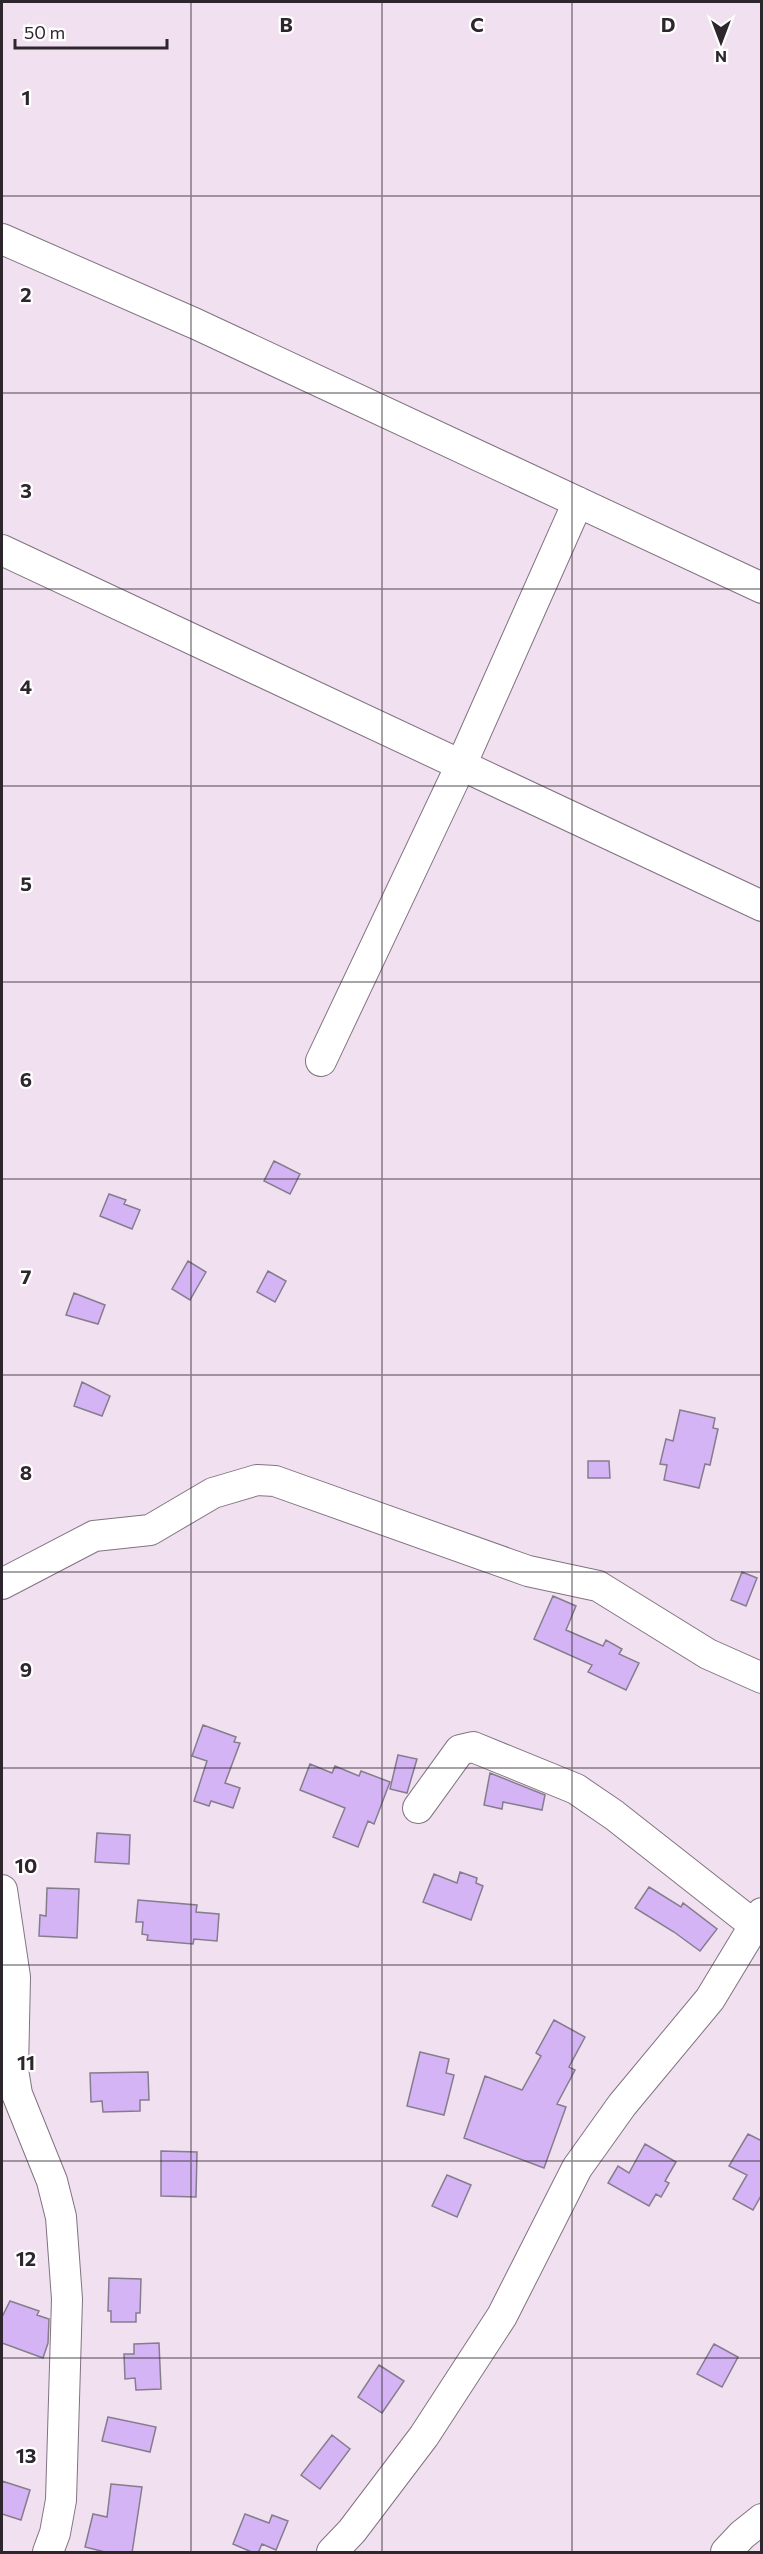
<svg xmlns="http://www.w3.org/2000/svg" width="763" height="2554" font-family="Commissioner,sans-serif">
	<rect width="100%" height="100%" fill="#f1e1f0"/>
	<path fill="#d4b4f5" stroke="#857d8d" stroke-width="1.5" d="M274,1161l26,13 -10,20 -26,-13z
		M109,1194l17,6 -2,4 16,6 -8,19 -32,-13z
		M188,1261l18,11 -16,28 -18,-11z
		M268,1271l18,10 -11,21 -18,-10z
		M74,1293l31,12 -7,19 -32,-9z
		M82,1382l28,14 -8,20 -28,-10z
		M680,1410l35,8 -2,10 5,1 -8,36 -5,-1 -6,24 -35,-8 3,-15 -7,-1 6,-25 7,2z
		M588,1461h21l1,17h-22z
		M742,1572l15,6 -11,28 -15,-6z
		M553,1596l23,10 -10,24 37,16 3,-6 16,9 -3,5 20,9 -13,27 -38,-18 4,-7 -58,-26z
		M203,1725l33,12 -2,5 6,1 -15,40 15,5 -7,20 -22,-7 -2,5 -15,-5 13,-40 -15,-5z
		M398,1755l19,4 -10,34 -17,-4z
		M310,1764l22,9 3,-7 24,10 2,-5 29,11 -16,42 -6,-3 -10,26 -25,-10 12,-29 -45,-18z
		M490,1773l55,22 -3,15 -39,-8 -1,7 -18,-4z
		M97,1833l33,2 -1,29 -34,-2z
		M460,1872l17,6 -1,5 7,3 -12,34 -48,-18 11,-28 23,9z
		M649,1887l32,20 2,-4 34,26 -17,22 -26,-19 -39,-24z
		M47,1888l32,1 -2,49 -38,-2 1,-21 6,1z
		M138,1900l59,5 -1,7 23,2 -2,27 -23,-2 -1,5 -46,-4 1,-5 -6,-1 1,-12h-7z
		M554,2020l31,17 -16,30 6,3 -18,34 9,3 -22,61 -80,-30 21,-62 37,14 19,-34 -5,-3z
		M420,2052l29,7 -3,14 8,2 -10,40 -37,-9z
		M148,2072l1,28h-9v11l-37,1 -1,-11 -11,1 -1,-29z
		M748,2134l14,7v53l-9,16 -20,-11 14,-24 -18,-9z
		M645,2144l31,18 -11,19 4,2 -8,14 -5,-3 -7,12 -41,-23 10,-17 11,7z
		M161,2151l36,1 -1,45 -35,-1z
		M447,2175l24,10 -14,32 -25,-11z
		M109,2278l32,1 -1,34h-4v9h-25v-11h-3z
		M10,2301l29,10 -2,4 12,4 -1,24 -5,15 -41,-15v-26z
		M159,2343l2,46 -25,1 -1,-12 -10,1 -1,-25h10v-10z
		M714,2344l24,13 -16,30 -25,-13z
		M379,2365l25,16 -22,32 -24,-16z
		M108,2417l48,10 -6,25 -48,-11z
		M332,2435l18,14 -30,40 -19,-14z
		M2,2481l28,9 -9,30 -19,-6z
		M111,2484l31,3 -10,66h-23l-24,-6 8,-33 14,3z
		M245,2514l24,9 3,-8 16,6 -12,29 -14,-6 -4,9h-4l-21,-9z"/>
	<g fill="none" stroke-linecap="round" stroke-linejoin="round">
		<g stroke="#817381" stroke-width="32">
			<path id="minor" d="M2,239l194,85 566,264
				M2,550l760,356
				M321,1061l141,-298 116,-261
				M2,1584l92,-48 56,-6 63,-37 44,-13 18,1 253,90 70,15 110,68 54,24
				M418,1808l42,-58 13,-3 103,42 38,26 140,110
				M2,1890l13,87 -2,93 4,24 35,87 9,36 6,82 -6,201 -6,33 -7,19
				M332,2552l20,-21 72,-95 78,-120 75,-148 45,-63 88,-106 52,-86
				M726,2552l16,-17 20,-16"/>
		</g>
		<use href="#minor" stroke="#fff" stroke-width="30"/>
	</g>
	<path fill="none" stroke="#2d272d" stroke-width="1.5" stroke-opacity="0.55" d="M191,2v2550M382,2v2550M572,2v2550M2,196h760M2,393h760M2,589h760M2,786h760M2,982h760M2,1179h760M2,1375h760M2,1572h760M2,1768h760M2,1965h760M2,2161h760M2,2358h760"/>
	<g font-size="20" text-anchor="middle" font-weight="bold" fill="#2d272d" stroke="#fff" stroke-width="4.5" stroke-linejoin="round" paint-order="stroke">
		<text x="286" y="32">B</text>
		<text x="477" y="32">C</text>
		<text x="668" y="32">D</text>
		<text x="26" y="105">1</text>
		<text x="26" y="302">2</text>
		<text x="26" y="498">3</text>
		<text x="26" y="694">4</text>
		<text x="26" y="891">5</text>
		<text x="26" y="1087">6</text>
		<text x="26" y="1284">7</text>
		<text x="26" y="1480">8</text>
		<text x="26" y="1677">9</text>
		<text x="26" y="1873">10</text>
		<text x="26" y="2070">11</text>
		<text x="26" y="2266">12</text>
		<text x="26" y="2463">13</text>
	</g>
	<rect width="763" height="2554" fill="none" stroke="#2d272d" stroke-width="6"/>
	<g transform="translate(721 42) rotate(180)" stroke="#ffffff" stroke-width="4.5" paint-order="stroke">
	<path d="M0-4.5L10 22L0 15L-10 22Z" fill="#2d272d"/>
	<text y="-9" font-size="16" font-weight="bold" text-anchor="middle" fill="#2d272d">N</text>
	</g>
	<path d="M15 39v9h152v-9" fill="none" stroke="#2d272d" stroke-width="3"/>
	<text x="24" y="39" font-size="18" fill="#2d272d" stroke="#ffffff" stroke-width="4.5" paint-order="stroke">50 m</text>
</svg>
